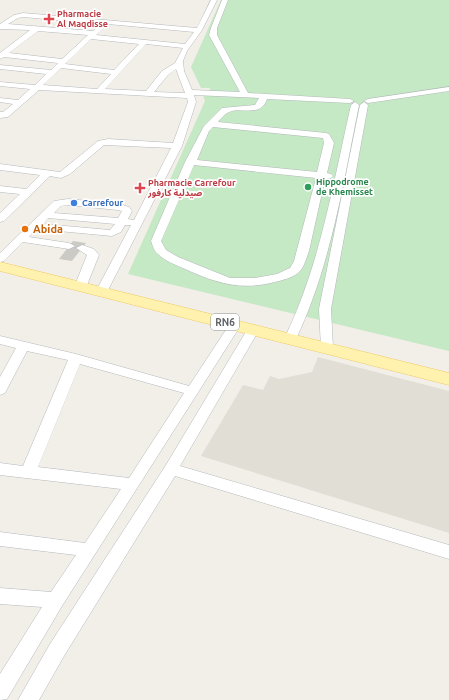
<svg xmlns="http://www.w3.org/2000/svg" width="449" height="700" font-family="Ubuntu,'Noto Sans Arabic',sans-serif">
	<rect width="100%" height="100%" fill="#f1efe8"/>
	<path fill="#e1ded6" d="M318,357l131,34v142l-248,-77 42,-71 20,5 7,-14 9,3 33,-7z"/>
	<path fill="#c5e8c5" d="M221,0h228v351l-321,-77 77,-173 -2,-6 6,-1 1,-6h-9l-10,-21z"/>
	<path fill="#cccac5" d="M73,241l13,2 -14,18 -13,-2z"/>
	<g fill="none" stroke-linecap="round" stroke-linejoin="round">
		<g stroke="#b5b8bc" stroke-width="1">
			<path id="minor" d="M211,0h6l-15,30 -15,21 -4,10 1,10 8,19 48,2 -31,-57 2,-7 11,-28h6l-11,28v7l31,58 102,6 4,2 -4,2 -83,-4c-7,20 -27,6 -40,14 -3,2 -7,6 -9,9l108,11 3,1 5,9 -7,30 4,1 2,2 -2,2 -6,1 -16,72c-3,8 -5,17 -11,22 -7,5 -15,7 -23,9 -34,9 -59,1 -90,-13 -9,-4 -20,-8 -27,-15 -4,-3 -5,-8 -7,-13l34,-79 19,-36 18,-18 33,-3 4,-7 -65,-3 2,7 -14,44 -76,148h-8l-2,-3 35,-66h-6l-4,7 -9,4 -75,-7 -8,8 40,6 6,3 -6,3 -46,-7 -19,19 -4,1v-9l54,-52 14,-2 52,5 9,3 3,4 -4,8 6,1 37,-72 -67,-3 -34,29 -9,4 -11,-2 -46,45 -4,1v-9l20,-19 -20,-2v-6l26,3 14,-14 -40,-5v-6l60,8 38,-31 10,-2 65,4 15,-41 -1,-4 -148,-8 -31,27 -8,1v-6h3l10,-8 -13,-2v-4l18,2 12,-11 -30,-3v-4l35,3 11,-11 -46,-5v-4l51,5 7,-7 -54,-6 -4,2v-6l30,-23 -30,-1v-5l14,-9 9,-2 174,15zM23,17l78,7 -8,7 -85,-7 10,-6zM108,24l86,8 -9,12 -89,-9zM38,31l50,4 -26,24 -53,-6zM91,39l48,5 -25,26 -49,-6zM146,44l37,4 -8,15 -13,8 -16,20 -41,-2zM61,68l50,6 -14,15 -54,-4zM176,69l9,24 -31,-1 14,-17zM213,127l110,11 1,5 -7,29 -120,-12 12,-29zM194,165l122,13 -22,83 -4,7 -13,6 -22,4h-25l-52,-21 -12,-7 -5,-9zM68,205l50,5 4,1 -4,7 -64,-5 7,-7zM48,218l67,6 -5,6 -67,-6z
				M449,87v4l-81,12 -4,-2 4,-2z
				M355,102l4,3c-16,79 -28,160 -63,234l-1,3h-10l-1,-3c36,-73 49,-155 67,-234z
				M364,102l4,3 -37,204 2,39 -1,3 -5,1 -5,-1 -1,-3 -2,-39 41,-204z
				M82,245l12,4 5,6 -12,30 -2,2h-8l-2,-2 12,-30 -11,-7z
				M235,321l4,1 2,3 -179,281 -55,93 -7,1v-26l42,-67 -42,-3v-16l51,4 25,-37 -76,-9v-14l85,11 36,-54 -121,-14v-12l23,3 45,-106 -41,-9 -22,42 -5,2v-18l16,-29 -16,-4v-8l76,18 113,32 42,-64zM80,364l104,29 -55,85 -91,-11z
				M253,326l4,1 2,3 -79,136 269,79v14l-274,-83 -111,180 -25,44h-21l32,-56 116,-179 81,-135 2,-3z"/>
		</g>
		<g stroke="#f2c960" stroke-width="1">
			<path id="major" d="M0,262l449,111v12l-449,-114z"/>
		</g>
		<use href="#minor" fill="#fff" fill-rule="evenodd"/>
		<use href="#major" fill="#fff2af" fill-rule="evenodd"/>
	</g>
	<g fill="#e0444e" stroke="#fff" stroke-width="1.5">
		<path d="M47 13h4v4h4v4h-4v4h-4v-4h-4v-4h4z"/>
		<path d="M138 182h4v4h4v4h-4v4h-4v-4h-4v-4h4z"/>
	</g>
	<circle fill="#2e9e5b" stroke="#fff" stroke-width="1.5" cx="308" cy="187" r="4"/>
	<circle fill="#3f7fe0" stroke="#fff" stroke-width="1.5" cx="74" cy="203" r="4"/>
	<circle fill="#e8710a" stroke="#fff" stroke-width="1.5" cx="25" cy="229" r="4"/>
	<g text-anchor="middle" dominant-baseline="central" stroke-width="3.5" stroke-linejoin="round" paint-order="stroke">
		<g font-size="9" font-weight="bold" fill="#be3a42" stroke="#fff" text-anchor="start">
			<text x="57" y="14">Pharmacie<tspan x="57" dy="10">Al Maqdisse</tspan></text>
			<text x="148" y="183">Pharmacie Carrefour<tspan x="148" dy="10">صيدلية كارفور</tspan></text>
		</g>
		<g font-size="9" font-weight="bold" fill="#27864d" stroke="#fff" text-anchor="start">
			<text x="316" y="182">Hippodrome<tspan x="316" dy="10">de Khemisset</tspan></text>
		</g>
		<g font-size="9" font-weight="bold" fill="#366cbe" stroke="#fff" text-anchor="start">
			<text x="82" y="203">Carrefour</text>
		</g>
		<rect fill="#fff" stroke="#8f9295" stroke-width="1" x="211" y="314" width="28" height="16" rx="3"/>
		<g font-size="10" font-weight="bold" fill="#5f6368">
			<text x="225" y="322">RN6</text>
		</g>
		<g font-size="11" font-weight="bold" fill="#c56008" stroke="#fff" text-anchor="start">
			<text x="33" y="229">Abida</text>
		</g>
	</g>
</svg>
